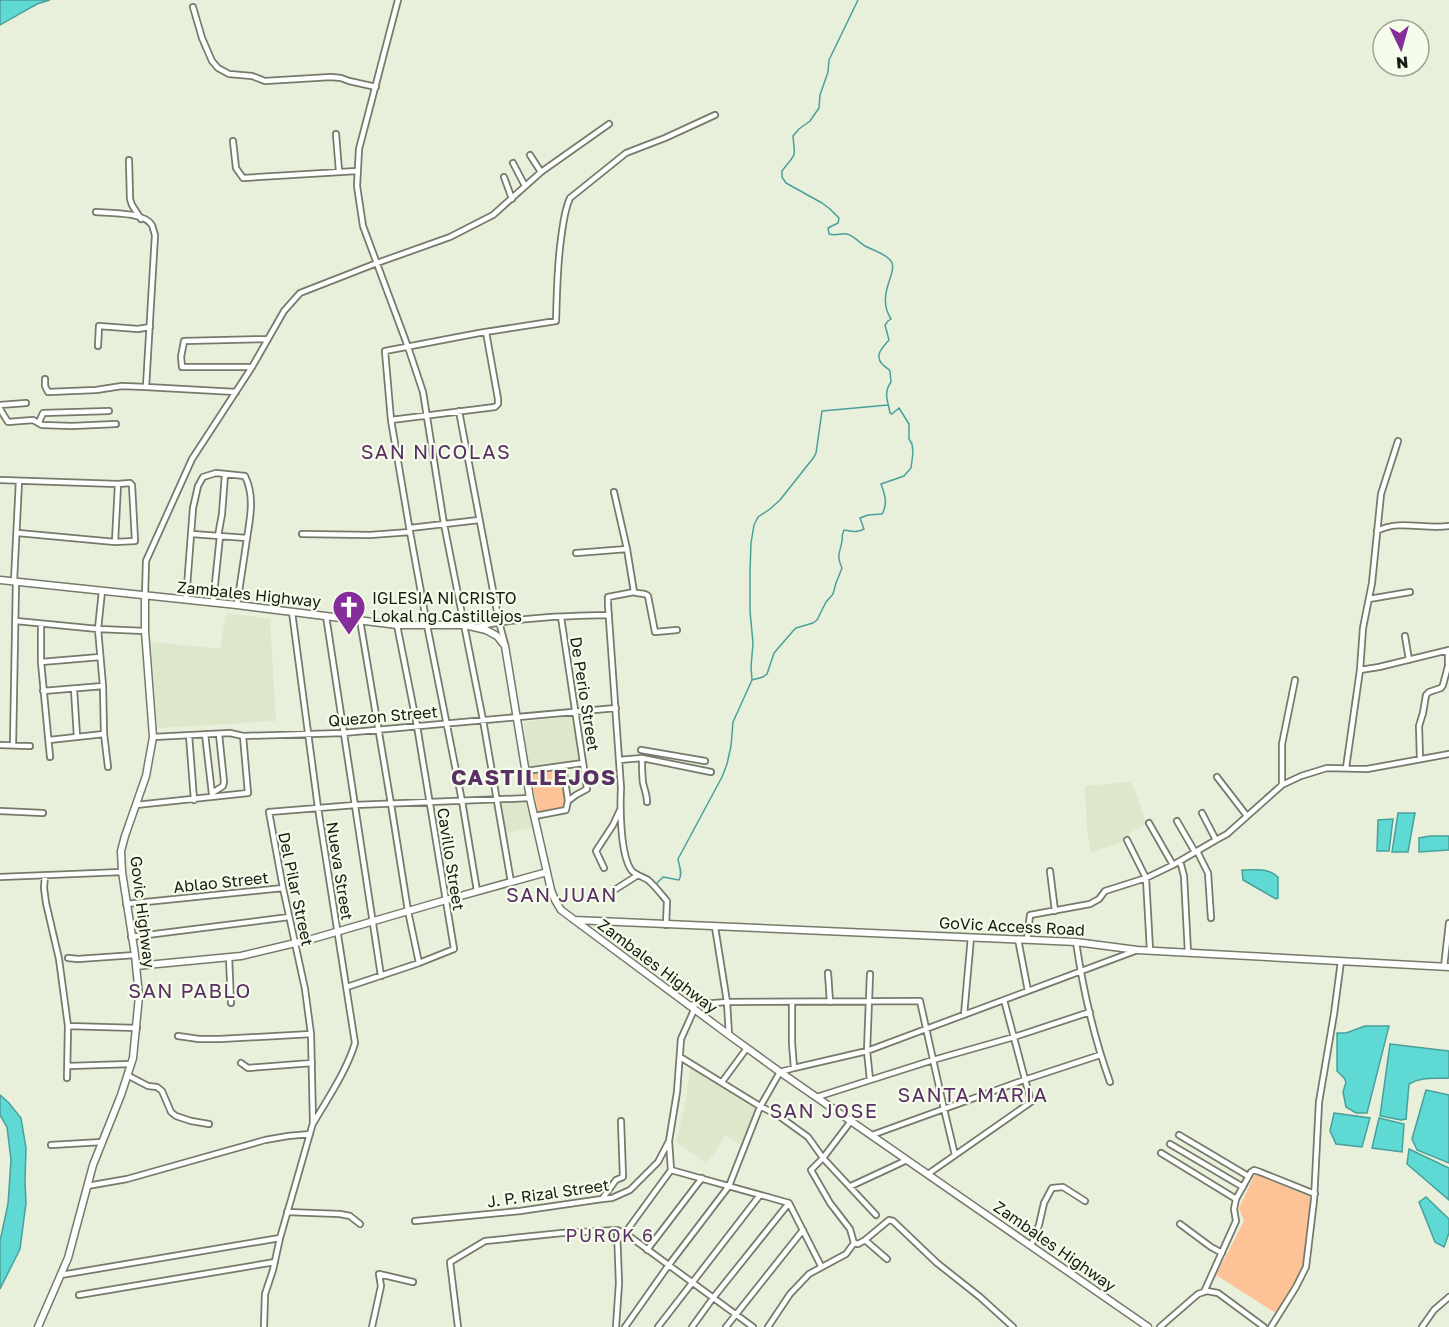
<svg xmlns="http://www.w3.org/2000/svg" width="1449" height="1327" font-family="'Golos Text',sans-serif">
	<rect width="100%" height="100%" fill="#e8f0dc"/>
	<path fill="#dce7cc" d="M226,613l44,6 6,102 -119,7 -6,-86 62,6h7z
		M575,716l6,46 -53,7 -4,-47z
		M1130,782l6,10 10,32 -16,9 -5,8 -34,11 -4,-21 -2,-45z
		M529,800l5,27 -30,7 -4,-32z
		M690,1066l66,42 -15,38 -15,-11 -19,29 -31,-22 10,-41z"/>
	<path fill="#fdc396" d="M560,767l7,34 -4,6 -25,5 -8,-40z
		M1255,1174l56,23 -7,72 -27,45 -61,-39 28,-54 -5,-13z"/>
	<path fill="#5ed9d4" stroke="#49a09b" stroke-width="1.5" d="M0,0h50l-13,4 -37,21z
		M1398,813h17l-7,39h-16z
		M1393,819l-4,32h-12l1,-31z
		M1430,836h19v14l-30,2v-14z
		M1242,870c13,0 25,-3 36,7v21l-2,1 -33,-19z
		M1365,1026h24l-22,87h-11l-10,-6 -3,-15 3,-10 -2,-4 -7,-7v-38h9z
		M1390,1044l59,7v27c-14,1 -27,-2 -40,6l-3,35 -5,1 -21,-4z
		M1426,1090l23,5v68l-32,-13 -5,-11z
		M0,1095l8,7 13,16 5,30 -1,34 1,21 -6,46 -20,40v-48l8,-37 3,-44 -4,-33 -7,-12z
		M1334,1113l36,5 -8,29 -26,-3 -6,-13z
		M1379,1118l25,6 -2,28 -30,-4z
		M1409,1149l40,19v32l-42,-36z
		M1426,1197l23,22v14l-5,14 -9,-5 -16,-40z"/>
	<g fill="none" stroke-linecap="round" stroke-linejoin="round">
		<path stroke="#49a09b" stroke-width="1.5" d="M752,680l11,-3 4,-3 7,-21 19,-22 3,-3 17,-5 4,-3 9,-18 7,-8 3,-11 6,-15c-6,-13 -2,-15 0,-27 1,-10 -1,-2 2,-11 7,1 13,3 20,-1l-4,-11 8,-3 14,-1c6,-10 3,-19 -1,-30l23,-8 7,-8 2,-15 -1,-9 -3,-5v-15l-10,-16 -7,6 -2,-1c-2,-12 -7,-20 1,-31l-1,-11c-2,-3 -5,-4 -8,-7 -8,-9 1,-17 7,-24l-4,-15 3,-4 3,-2c-16,-25 8,-47 0,-58 -5,-7 -16,-10 -24,-14 -7,-3 -12,-11 -20,-13 -6,-1 -10,2 -18,0l-1,-6 10,-5 1,-5 -9,-9 -8,-6 -36,-20 -4,-6v-6c15,-20 13,-11 11,-35l6,-7 11,-8 9,-13 1,-13 8,-23 1,-12 29,-60
			M657,883l6,-6 16,3c4,-7 0,-14 -1,-21l44,-82 5,-13 4,-18 2,-24 19,-42 -1,-13 2,-24 -3,-32v-40l1,-28 3,-18 4,-8 12,-8 10,-9 34,-43 2,-4 6,-42 66,-6"/>
		<g stroke="#747b6a" stroke-width="8">
			<path id="minor" d="M398,0l-39,149 -2,37 6,40 45,121 15,45 21,132 39,196 28,162
				M193,7l9,31 10,23 6,7 11,6 23,2 13,5 66,-4 10,1 8,3 27,6
				M336,134l3,37
				M233,141l3,27 7,10 114,-7
				M530,155l11,17
				M129,160l1,39 2,6 9,14
				M513,163l12,23
				M504,177l8,22
				M96,212c14,1 48,0 56,13 1,3 2,7 3,10l-9,152 90,5
				M98,346l1,-20 39,3 12,-2
				M252,367h-70l-1,-10 3,-16 84,-2
				M45,379v7l3,6 48,-2 26,-4 24,1
				M0,405l26,-2
				M0,409l8,13 25,-2 9,5 30,1 44,-2
				M459,411l40,211 6,22
				M391,420l104,-13 3,-3v-5l-12,-67
				M39,422l4,-9 66,-2
				M0,480l118,4 -3,58
				M614,492l13,57 7,43c5,3 10,0 14,4l7,36 22,-2
				M410,528l69,-8
				M1377,531c22,-12 48,-1 72,-5
				M18,533l97,9 20,-1 -3,-56 -2,-2 -12,1
				M192,534l55,4
				M302,534l68,1 40,-3
				M218,536l4,-22 3,-40
				M576,553l51,-4
				M14,581l5,-100
				M102,591l-4,38 5,57 1,48 4,33
				M634,592l-26,5v8l13,183c-1,19 -1,68 11,83 4,4 11,6 16,9 7,6 13,14 19,21l-1,24
				M145,596l1,-35 46,-102 60,-92 32,-56 16,-18 77,-30 73,-26 43,-22 48,-43 68,-48
				M1369,599l41,-7
				M186,600l7,-92 5,-22 5,-9 13,-4 29,3c11,23 4,46 1,69 -3,20 -6,40 -9,60
				M213,603l7,-67
				M292,612l26,196 37,235c-8,27 -27,55 -41,79
				M326,616l55,360
				M561,617l26,172 -11,6 -8,6
				M360,620l31,184 17,107 11,52
				M16,621l82,8 47,2
				M41,624v38l9,95
				M476,627c43,-10 89,-11 133,-12
				M1405,636l4,24
				M41,662l59,-5
				M1360,670l19,-3 70,-17
				M74,689l3,48
				M43,691l60,-5
				M205,734l7,60
				M189,735l5,65
				M153,737l77,-4 13,3 100,-3 273,-25
				M49,740l55,-6
				M0,745l30,1
				M13,745l3,-164
				M641,750l64,11
				M642,758c0,8 0,17 1,25 2,8 4,12 4,19
				M1420,759l-1,-33 4,-13 3,-18 3,-3 12,-4 2,-3 5,-19v-16
				M619,760l23,-2 69,14
				M1346,768l14,-98 3,-42 9,-45 9,-89 17,-53
				M526,771l57,-8
				M1217,777l30,39
				M1282,785v-41l13,-64
				M212,793l11,-7 1,-4 -5,-48
				M136,805l112,-12 -5,-57
				M0,811l43,2
				M1202,813l14,27
				M535,816l31,-6 2,-9 -5,-35
				M1177,821l18,31
				M1149,823l24,42
				M1127,840l19,38 4,72
				M1197,851l11,22 3,45
				M1180,861l4,15 4,77
				M604,868l-8,-17 17,-26 7,-15
				M1050,871l5,40
				M45,875l-1,13 2,15 13,56 9,67 -1,52
				M0,877l122,-5
				M616,889l22,-14
				M477,891l-15,-90 -35,-176 -17,-93 -19,-112 -6,-69 94,-18 77,-12c1,-28 1,-54 5,-82 2,-14 3,-28 9,-41l56,-45 39,-15 50,-23
				M126,904l157,-16
				M715,927l12,75 2,33
				M131,937l158,-20
				M1018,939l10,52
				M1027,940l3,-25 60,-11 9,-5 6,-8 41,-13 27,-13 43,-25 11,-6 55,-49 19,-9 26,-8 40,1 82,-15
				M1076,942c7,47 18,96 34,140
				M229,957l2,46
				M68,958l10,1 57,-4
				M1444,967l5,-44
				M828,973l2,29
				M870,974l-3,77 3,29
				M347,987l72,-24 35,-14 -37,-223 -20,-101
				M792,1002v41l2,25
				M688,1005l39,-3 193,-1 24,108 11,46
				M964,1015l7,-78
				M68,1026l69,2
				M178,1036l21,3h21l91,-5
				M680,1057l78,48 21,11 29,21 15,21 53,57
				M241,1063l7,5 64,-5
				M68,1066l63,-2
				M127,1075l21,11 9,1 5,4 9,21 5,4 15,5 18,3
				M722,1082l25,-34
				M817,1097l116,-37 81,-23 76,-25
				M872,1135l152,-55 76,-25
				M1179,1135l69,41
				M669,1141l2,29
				M1170,1144l73,43
				M51,1145l51,-3
				M1161,1153l75,46
				M928,1174l103,-72 -27,-102
				M87,1186l40,-7 138,-39 23,-4 22,-2
				M851,1186l56,-26
				M602,1199l14,-19 7,-3 -2,-56
				M287,1212l53,2 10,2 10,8
				M415,1221l105,-10 82,-12 10,-1 18,-8 28,-28 11,-21 8,-49 4,-53 13,-29
				M1180,1224l31,23 11,6
				M625,1233l46,-63 118,33 32,63
				M865,1240l22,19
				M854,1243l4,1 7,-4 24,-20 4,1 44,42 43,34 33,30
				M1031,1246l8,-21 5,-22 8,-15 11,-1 22,14
				M647,1250l55,-72
				M61,1275l219,-37 33,-115 -2,-89 -6,-45 -22,-101 -14,-76 86,-7 175,-7
				M1204,1292l32,-71 -2,-12 2,-10 15,-27 3,-2 6,2 55,22
				M79,1295l196,-33
				M264,1327l1,-33 8,-24 7,-32
				M372,1327l9,-41 -2,-12 34,8
				M458,1327l-8,-65 35,-21 77,-8 55,-3 8,3 128,94
				M616,1327l3,-44 -2,-53
				M625,1327l43,-61 61,-80 31,-79 20,-35 14,-4 73,-17 268,-100
				M658,1327l102,-132
				M692,1327l21,-29 76,-95
				M726,1327l77,-97
				M768,1327l22,-33 19,-20 37,-20 8,-11 -4,-14 -20,-26 -19,-33 12,-12 28,-37
				M1160,1327l38,-33 9,-3 11,2 46,34
				M1271,1327l25,-40 10,-20 8,-67 5,-98 15,-88 7,-53
				M1422,1327l12,-17 15,-13"/>
		</g>
		<g stroke="#747b6a" stroke-width="9">
			<path id="major" d="M0,580l237,25 160,20h68l21,5 11,6 8,10 25,152 21,92 4,10 6,10 168,125 51,37 368,255
				M574,920l502,22 61,8 312,17
				M136,966l105,-10 71,-17 134,-39 101,-28
				M38,1327l30,-69 25,-93 28,-70 12,-37 6,-62 -4,-41 -13,-83 -1,-21 4,-15 21,-60 7,-39 -8,-106v-35"/>
		</g>
		<use href="#minor" stroke="#fff" stroke-width="4.5"/>
		<use href="#major" stroke="#fff" stroke-width="6"/>
	</g>
	<defs>
		<g id="church-pin" transform="scale(1.725)"><path d="M0 17L-7.5 6A9.5 9.5 0 1 1 7.5 6Z" fill="#852e9b" stroke="#f5fdea"/><path d="M-1.2-6h2.4v3.5h3.3v2.4h-3.3V6h-2.4V-.1h-3.3v-2.4h3.3Z" fill="#fff"/></g>
	</defs>
	<g fill-rule="evenodd">
		<use href="#church-pin" x="349" y="607"/>
	</g>
	<g text-anchor="middle" dominant-baseline="central" stroke-width="4.5" stroke-linejoin="round" paint-order="stroke">
		<g font-size="16" fill="#191b15" stroke="#f5fdea">
			<text transform="translate(249 594) rotate(6)">Zambales Highway</text>
			<text transform="translate(585 694) rotate(81)">De Perio Street</text>
			<text transform="translate(383 716) rotate(-5)">Quezon Street</text>
			<text transform="translate(451 859) rotate(81)">Cavillo Street</text>
			<text transform="translate(340 871) rotate(81)">Nueva Street</text>
			<text transform="translate(221 882) rotate(-6)">Ablao Street</text>
			<text transform="translate(296 889) rotate(78)">Del Pilar Street</text>
			<text transform="translate(143 912) rotate(83)">Govic Highway</text>
			<text transform="translate(1012 926) rotate(3)">GoVic Access Road</text>
			<text transform="translate(658 966) rotate(37)">Zambales Highway</text>
			<text transform="translate(548 1193) rotate(-8)">J. P. Rizal Street</text>
			<text transform="translate(1055 1246) rotate(35)">Zambales Highway</text>
		</g>
		<g font-size="16" fill="#191b15" stroke="#f5fdea" text-anchor="start">
			<text x="372" y="598">IGLESIA NI CRISTO<tspan x="372" dy="18">Lokal ng Castillejos</tspan></text>
		</g>
		<g font-size="18" letter-spacing="1.5" fill="#592f65" stroke="#f5fdea">
			<text x="610" y="1235">PUROK 6</text>
		</g>
		<g font-size="20" letter-spacing="1.5" fill="#592f65" stroke="#f5fdea">
			<text x="436" y="451">SAN NICOLAS</text>
			<text x="562" y="894">SAN JUAN</text>
			<text x="190" y="990">SAN PABLO</text>
			<text x="973" y="1094">SANTA MARIA</text>
			<text x="824" y="1110">SAN JOSE</text>
		</g>
		<g font-size="22" font-weight="bold" letter-spacing="1.5" fill="#592f65" stroke="#f5fdea">
			<text x="534" y="776">CASTILLEJOS</text>
		</g>
	</g>
	<g transform="translate(1401 48) rotate(175)"><circle r="28" fill="#f5fdea" stroke="#9da395" stroke-width="1.5"/>
	<path d="M0-4.5L10 22L0 15L-10 22Z" fill="#852e9b"/>
	<text y="-9" font-size="16" font-weight="bold" text-anchor="middle" fill="#191b15">N</text>
	</g>
</svg>
